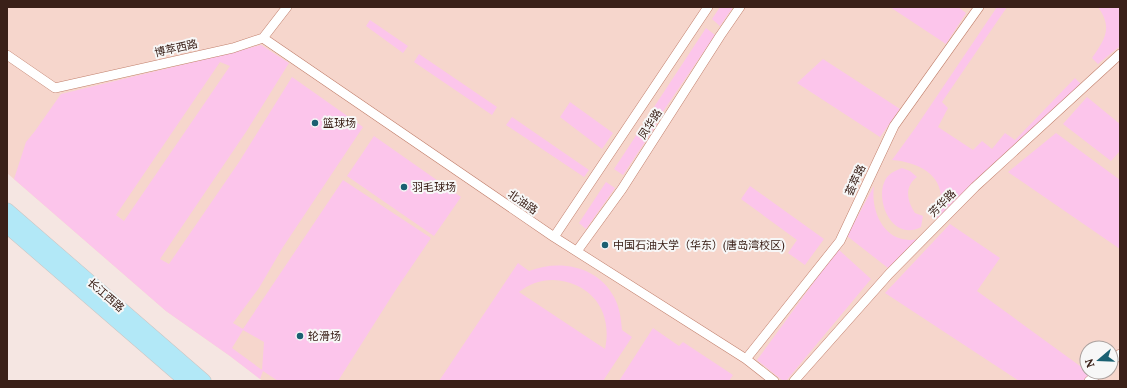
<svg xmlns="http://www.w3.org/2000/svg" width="1127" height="388" font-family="Lora,'Noto Sans SC',serif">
	<rect width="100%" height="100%" fill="#f5e6e2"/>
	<path fill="#f6d6cc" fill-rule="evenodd" d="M7,7h1113v374h-857l-33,-25 -64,-45 -159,-138zM1087,348h24v24h-24z"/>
	<path fill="#fcc5eb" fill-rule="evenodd" d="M720,7h13l-13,19 -8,-7z
		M890,7h68l8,6 -20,31z
		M997,7h10l-65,95 6,6 -10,19 35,23 9,-9 10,8 13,-16 10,7 60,-62 6,6 -96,88 -49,48c16,-38 -9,-57 -44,-60l24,-33z
		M1098,7h22v39l-22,18 -6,-6c13,-19 21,-30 6,-51z
		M370,20l38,26 -5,7 -37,-27z
		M706,28l9,7 -53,78 -8,-6z
		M261,45l28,18 -43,69 -86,127 9,5 70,-102 53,-85 71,50 -80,120 -24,41 -26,35 10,6 100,-149 88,58 -36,53 -57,90h-60l-15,-10 -3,8 -30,-23 -64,-45 -152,-132 12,-37 9,-11 26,-37 162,-39zM220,62l10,4 -106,155 -8,-6zM243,330l21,12 -2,28 -30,-22z
		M419,54l78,53 -5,8 -78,-53z
		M823,59l77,50 -20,28 -83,-54z
		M1087,97l33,27v27l-9,10 -48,-37z
		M570,102l43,31 -11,16 -42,-32z
		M512,117l77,53 -5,7 -78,-52z
		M647,119l10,5 -34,51 -9,-6z
		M1056,133l64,47v69l-112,-77z
		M374,136l87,61 -27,39 -87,-60z
		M902,168l8,3 7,6c-13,10 -10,24 -2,36l8,3 -2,11c-31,16 -49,-33 -33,-51 4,-4 9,-6 14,-8z
		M606,182l9,6 -29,41 -7,-6z
		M750,186l74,53 -19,26 -17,-12 9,-13 -56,-41z
		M874,186c-4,27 12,60 44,53l-30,29 -41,-32z
		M950,224l50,34 -23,33 114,83 -8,7h-64l-134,-88z
		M838,249l33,30 -85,102h-3l-26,-21z
		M518,263l11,8c30,-12 69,-5 85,26 6,11 7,22 8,33l10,7 -29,44h-164zM553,280c39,2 60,32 52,69l-86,-57c10,-8 21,-12 34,-12z
		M653,328l26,18 4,-4 50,33 -4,6h-110z"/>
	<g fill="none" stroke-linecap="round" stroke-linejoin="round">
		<g stroke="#c17f6b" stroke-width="10">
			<path id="street" d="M263,38l291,199 192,122 28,22
				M7,55l48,33 178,-40 30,-10 24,-31
				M554,237l154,-230
				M577,251l45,-62 98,-153 20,-29
				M746,359l94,-118 54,-115 85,-119
				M1111,362l9,-8
				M794,381l95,-107 86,-87 145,-133
				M1089,381l11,-9"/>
		</g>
		<g stroke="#ccc5c3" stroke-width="15">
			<path id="primary" d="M7,210l197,171
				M7,226l179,155"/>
		</g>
		<use href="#street" stroke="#fff" stroke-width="9"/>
		<use href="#primary" stroke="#b2e8f7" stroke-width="14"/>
	</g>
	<g fill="#1a6072" stroke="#f7f7f7" stroke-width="1.5">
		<circle cx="315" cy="123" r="4"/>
		<circle cx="404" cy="187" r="4"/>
		<circle cx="605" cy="245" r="4"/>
		<circle cx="300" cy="336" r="4"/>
	</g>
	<g text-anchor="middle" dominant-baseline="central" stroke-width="4" stroke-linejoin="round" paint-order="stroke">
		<g font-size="11" fill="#3a2018" stroke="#f7f7f7">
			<text transform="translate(176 48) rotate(-13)">博萃西路</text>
			<text transform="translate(650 124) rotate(-57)">凤华路</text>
			<text transform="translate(855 180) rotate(-65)">荟萃路</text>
			<text transform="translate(523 202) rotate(34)">北油路</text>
			<text transform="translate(942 203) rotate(-45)">芳华路</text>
			<text transform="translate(106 295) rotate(41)">长江西路</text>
		</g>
		<g font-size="11" fill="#3a2018" stroke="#f7f7f7" text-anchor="start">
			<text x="323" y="123">篮球场</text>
			<text x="412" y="187">羽毛球场</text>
			<text x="613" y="245">中国石油大学（华东）(唐岛湾校区)</text>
			<text x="308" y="336">轮滑场</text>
		</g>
	</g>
	<rect width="1127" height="388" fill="none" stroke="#3a2018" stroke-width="16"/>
	<g transform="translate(1099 360) rotate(251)"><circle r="19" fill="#f7f7f7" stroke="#aba19e"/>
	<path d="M0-3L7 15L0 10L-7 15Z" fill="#1a6072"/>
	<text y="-6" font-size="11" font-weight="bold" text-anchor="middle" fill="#3a2018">N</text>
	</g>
</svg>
